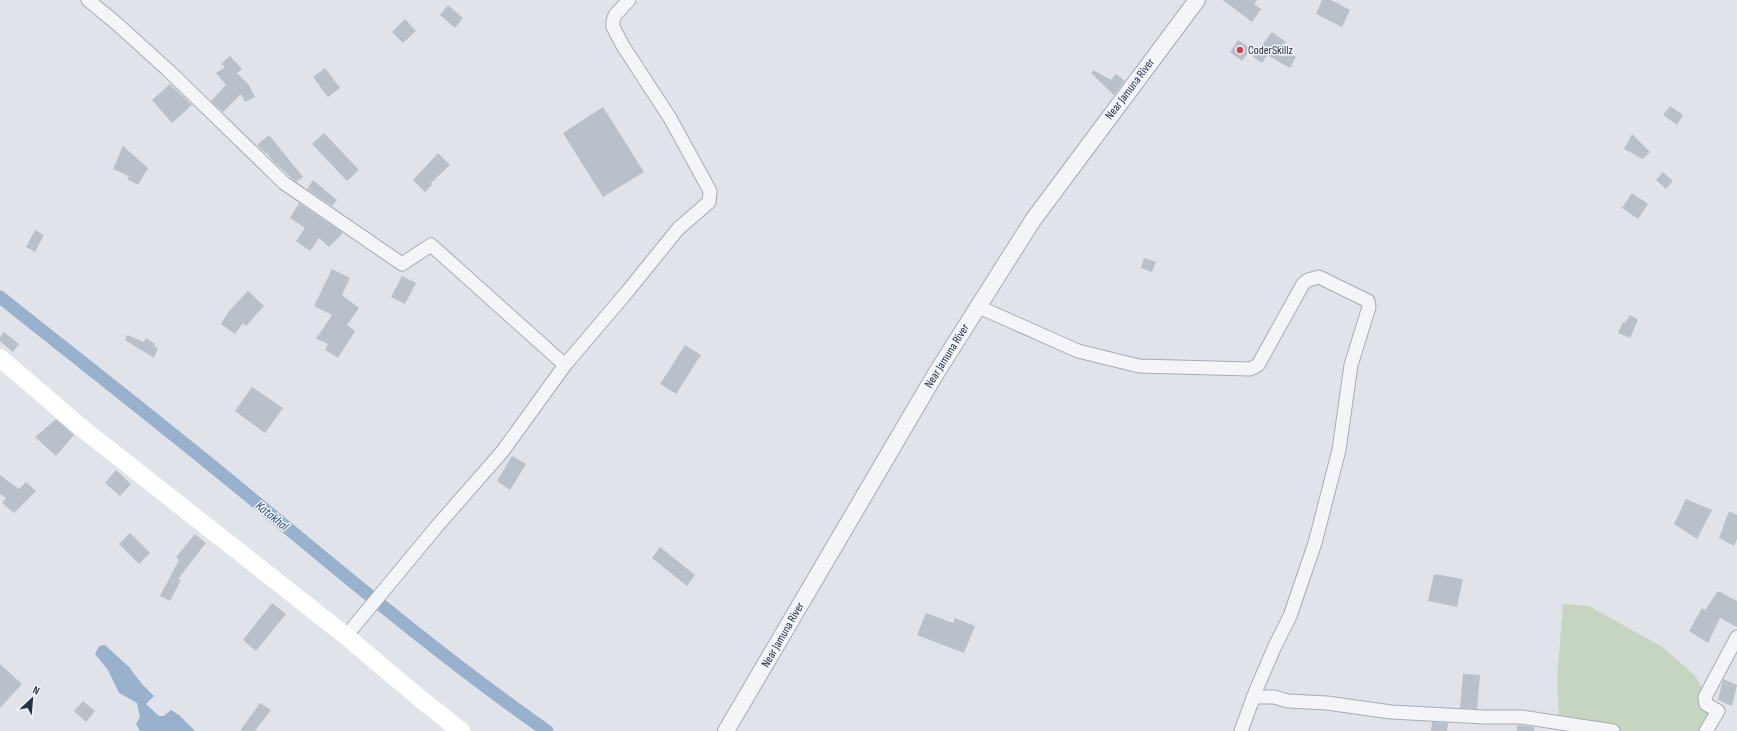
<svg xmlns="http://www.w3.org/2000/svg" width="1737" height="731" font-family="'Sofia Sans Condensed',sans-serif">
	<rect width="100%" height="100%" fill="#e0e4ea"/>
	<path fill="#c5d5c0" d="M1563,604l26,2 75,42 32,29 18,32 -11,22h-96l-14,-7 -34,-8 -2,-37z"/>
	<path fill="#98b1cd" d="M105,645l24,22 13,17 12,12 -8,8 13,12h5l7,-6 8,5 16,16h-55l-4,-7 4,-7 -3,-14 -18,-10 -11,-23 -13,-16 4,-8z"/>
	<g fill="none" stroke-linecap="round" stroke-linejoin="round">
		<path stroke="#98b1cd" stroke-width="13" d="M0,297c78,62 156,123 233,186 103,85 205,172 314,248"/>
	</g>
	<path fill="#b9c0ca" d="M1223,0h34l-3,4 7,5 -9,13z
		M1322,0h9l19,10 -8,17 -26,-13z
		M448,5l15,13 -8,10 -15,-13z
		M405,19l11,12 -13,12 -11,-11z
		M1272,32l14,10 -5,6 15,9 -6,11 -23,-13 -5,8 -9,-6z
		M1238,40l13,9 -9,12 -12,-9z
		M230,56l12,13 -5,4 12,12 6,12 -10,5 -4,-8 -18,18 -12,-11 15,-16 -10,-12 9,-6 -4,-3z
		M325,68l15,20 -12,9 -15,-20z
		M1093,70l18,10 5,-6 9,7 -11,14 -23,-22z
		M170,84l22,21 -20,18 -20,-23z
		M1670,106l13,9 -6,10 -14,-10z
		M603,107l41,65 -41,25 -40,-64z
		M324,133l35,37 -12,11 -35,-37z
		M1632,134l18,18 -7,7 -19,-10z
		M269,135l34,42 -7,5 -23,-21 -7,-9 -1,1 -8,-8z
		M123,146l25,22 -10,17 -11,-6 2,-3 -16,-7z
		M438,153l12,12 -19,18 1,2 -7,7 -12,-12z
		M1663,172l10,9 -7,8 -10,-9z
		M313,180l24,20 -5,6 -25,-17z
		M1632,193l16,11 -10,15 -16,-11z
		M299,203l44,30 -14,14 -10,-9 -9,13 -14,-10 9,-13 -15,-10z
		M35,230l9,5 -9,17 -9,-5z
		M1144,258l12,4 -4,10 -11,-4z
		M332,269l18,9 -8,17 17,13 -12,17 8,6 -17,27 -13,-8 3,-6 -12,-5 16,-24 -18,-9z
		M402,276l14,7 -11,21 -14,-7z
		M248,291l16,15 -18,20 -3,-3 -8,11 -14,-10 8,-13z
		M1630,315l8,5 -8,18 -12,-5 5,-11 2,1z
		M4,332l15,12 -6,8 -13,-11v-4z
		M127,335l17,7 2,-4 9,6 -1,2 4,2 -4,10 -29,-18z
		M685,345l16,10 -25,39 -16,-10z
		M252,387l31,21 -18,25 -30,-22z
		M56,419l18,16 -18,21 -21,-19z
		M512,456l14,8 -16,26 -13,-9z
		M116,470l15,14 -11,12 -15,-13z
		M0,475l19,14 7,-7 10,9 -22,22 -12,-10 4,-5 -6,-4z
		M1686,499l26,11 -15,29 -23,-15z
		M1729,511l8,4v24l-3,7 -15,-8z
		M130,533l20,20 -11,11 -20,-20z
		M195,534l11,9 -28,36 3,1 -11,21 -10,-5 19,-36 -3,-3z
		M660,547l35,28 -8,11 -35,-28z
		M1434,574l29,5 -6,28 -29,-6z
		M1718,591l19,10v26l-17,-9 -12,25 -19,-12 13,-23 3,2z
		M272,603l14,11 -30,37 -13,-11z
		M926,613l27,10 2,-5 20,8 -11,27 -47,-18z
		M0,664l22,20 -22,24z
		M1463,674l17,1 -3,34 -17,-1z
		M1723,679l14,6 -5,21 -14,-6z
		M83,701l12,10 -9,11 -12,-11z
		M260,703l11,7 -16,21h-15z
		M1432,722l16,1 -1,8h-16z
		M1517,725l17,2v4h-17z"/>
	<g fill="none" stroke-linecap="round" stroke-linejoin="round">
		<g stroke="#a5abb5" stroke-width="15">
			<path id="minor" d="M88,0l28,23 53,48 115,112 118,81 29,-19 134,120
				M979,307l99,44 61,15 111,3 8,-4 45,-81 5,-4 11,-3 49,24 1,6 -18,58 -12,85 -24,93 -25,73 -15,30 -19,44 -15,41
				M346,636l92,-111 64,-73 63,-87 62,-73 51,-63 31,-27 1,-11 -40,-73 -47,-72 -10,-19v-6l2,-6 14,-15
				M1253,697h21l14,4 39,2 64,9 93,5h38l91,14
				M1706,731l12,-20 -12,-7 -1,-7 32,-60"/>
		</g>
		<g stroke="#a5abb5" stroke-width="18">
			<path id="tertiary" d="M726,731l209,-356 98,-155 164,-220"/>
		</g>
		<use href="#minor" stroke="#f3f5f8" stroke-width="13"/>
		<use href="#tertiary" stroke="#f3f5f8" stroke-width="16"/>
		<path stroke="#fff" stroke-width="18" d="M0,358l83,71 263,207 71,60 44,35"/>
	</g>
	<circle fill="#da3a51" stroke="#f0f3f7" stroke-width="1.5" cx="1240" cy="50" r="4"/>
	<g text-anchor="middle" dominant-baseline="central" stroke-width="3" stroke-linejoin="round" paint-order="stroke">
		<g font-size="12" fill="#273143" stroke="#f0f3f7" text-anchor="start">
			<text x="1248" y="50">CoderSkillz</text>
		</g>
		<g font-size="12" fill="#273143" stroke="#f0f3f7">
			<text transform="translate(1130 89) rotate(-53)">Near Jamuna River</text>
			<text transform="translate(947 356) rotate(-58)">Near Jamuna River</text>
			<text transform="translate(783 635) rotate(-60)">Near Jamuna River</text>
		</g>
		<g font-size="13" font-style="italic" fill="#2d4f7a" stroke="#f0f3f7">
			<text transform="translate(272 516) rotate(39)">Katakhal</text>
		</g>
	</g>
	<g transform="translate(32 699) rotate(26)" stroke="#f0f3f7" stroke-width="3" paint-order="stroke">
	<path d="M0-3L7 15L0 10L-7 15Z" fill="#273143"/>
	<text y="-6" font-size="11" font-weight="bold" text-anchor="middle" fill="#273143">N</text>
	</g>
</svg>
